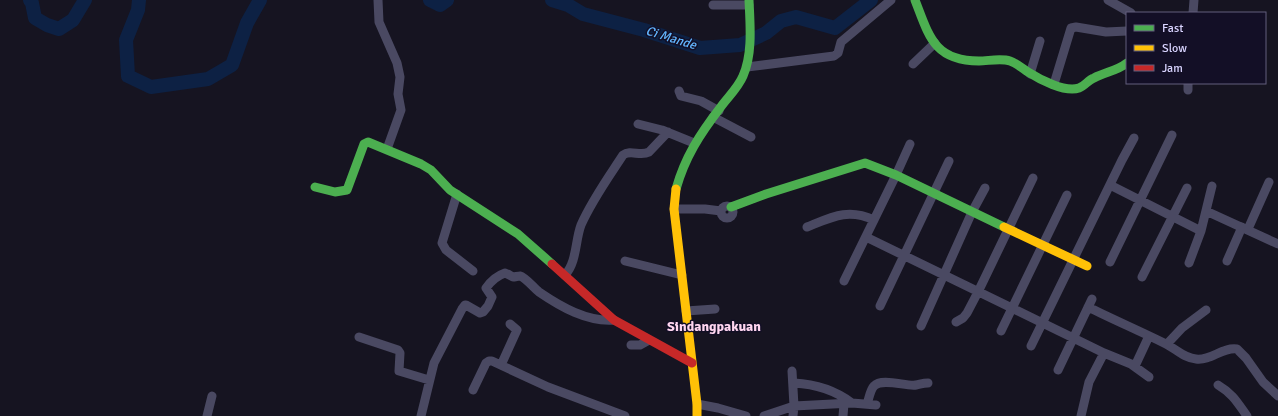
<svg xmlns="http://www.w3.org/2000/svg" width="1278" height="416" font-family="Signika,sans-serif">
	<rect width="100%" height="100%" fill="#161421"/>
	<g fill="none" stroke-linecap="round" stroke-linejoin="round">
		<path stroke="#0d2144" stroke-width="14" d="M30,0l2,3 3,15 12,7 12,4 14,-9 12,-20
			M139,0l-1,10 -12,30 2,36 23,11 57,-8 24,-14 15,-42 13,-23
			M430,0l10,5 7,-5
			M552,0l16,5 15,9 61,16 56,18 40,-3 26,-12 15,-12 15,-4 39,11 36,-28"/>
		<path stroke="#4a4962" stroke-width="9" d="M378,0l1,22 18,41 3,14 -2,17 3,16 -14,39
			M1108,0l23,13
			M713,5h36
			M1193,13l1,-13
			M913,64l22,-21
			M747,67l87,-11 4,-3 3,-11 50,-42
			M1030,74l10,-33
			M1054,84l17,-56 5,-1 30,5 21,-1
			M1188,90v-7
			M679,91l2,5 20,5 18,10
			M713,117l38,20
			M638,124l24,6 32,13
			M1110,185l91,46
			M457,194l-15,49 4,7 27,21
			M721 212a6 6 0 1 1 12 0a6 6 0 1 1-12 0Z
			M674,209h31l16,2
			M1206,211l72,33
			M807,227c25,-10 41,-19 67,-7
			M1248,229l21,-47
			M866,237l238,116 27,11 18,13
			M625,261l57,14
			M1227,261l15,-34
			M1110,262l62,-127
			M1189,263l12,-32 11,-45
			M565,275c12,-13 10,-34 16,-50 11,-25 27,-47 42,-70 8,-6 17,2 26,-3l19,-20
			M1142,277l45,-89
			M844,281l52,-106 14,-31
			M880,306l69,-145
			M1088,307c26,13 52,24 78,37 10,5 18,14 30,15 15,2 26,-12 41,-10l9,9 17,24 15,14
			M686,311l29,-2
			M956,322l7,-4 4,-5 11,-21 55,-114
			M921,326l51,-114 13,-24
			M1001,331l66,-136
			M359,337l39,13 2,3 -1,18 30,9
			M1167,344l15,-16 24,-18
			M631,345h9l9,-5
			M1031,346l91,-186 12,-22
			M501,365l16,-35 -7,-6
			M1135,366l14,-30
			M1058,370l34,-71
			M792,371l2,35 -1,10
			M794,383c21,1 42,8 58,20
			M1218,385c15,9 19,17 29,31
			M473,390l13,-27 3,-2h3l56,26 77,29
			M697,404l21,4 28,8
			M867,404c2,-5 3,-14 7,-18 8,-9 33,1 42,-1 5,-1 7,-2 12,-2
			M207,416l5,-20
			M421,416l13,-53 28,-54 3,-4h1l14,8 3,-1 5,-6 4,-9 -6,-9c5,-7 10,-12 19,-15 3,1 6,3 8,4 2,0 5,-1 7,-1 5,1 14,12 19,16 22,15 48,30 75,28
			M764,416l30,-10 58,-3 24,2
			M843,416l1,-12
			M1081,416l8,-34 15,-29"/>
		<path stroke="#4caf50" stroke-width="9" d="M915,0c14,36 19,61 64,61 9,0 22,-3 31,0 6,2 12,7 18,11 11,7 37,21 51,16 6,-2 9,-8 15,-10 11,-6 23,-7 33,-15
			M315,187l20,5 12,-2 17,-46 4,-2 53,22 10,6 19,20 68,44 34,30
			M676,189c9,-32 24,-55 44,-81 7,-10 18,-20 23,-32 10,-23 7,-52 6,-76
			M731,207l35,-13 99,-31 31,12 108,52"/>
		<path stroke="#ffc107" stroke-width="9" d="M676,189l-2,20 23,195v12
			M1004,227l83,39"/>
		<path stroke="#c62828" stroke-width="9" d="M552,264l62,56 78,43"/>
	</g>
	<g text-anchor="middle" dominant-baseline="central" stroke-width="3" stroke-linejoin="round" paint-order="stroke">
		<g font-size="13" font-style="italic" fill="#62b6ff" stroke="#130f26">
			<text transform="translate(671 38) rotate(17)">Ci Mande</text>
		</g>
		<g font-size="14" font-weight="bold" fill="#ffd6f0" stroke="#130f26">
			<text x="714" y="326">Sindangpakuan</text>
		</g>
	</g>
	<rect x="1126" y="12" width="140" height="72" fill="#130f26" stroke="#625e7d"/>
	<rect x="1134" y="25" width="20" height="6" fill="#4caf50" stroke="#625e7d"/>
	<text x="1162" y="32" font-size="12" fill="#d9d4ff">Fast</text>
	<rect x="1134" y="45" width="20" height="6" fill="#ffc107" stroke="#625e7d"/>
	<text x="1162" y="52" font-size="12" fill="#d9d4ff">Slow</text>
	<rect x="1134" y="65" width="20" height="6" fill="#c62828" stroke="#625e7d"/>
	<text x="1162" y="72" font-size="12" fill="#d9d4ff">Jam</text>
</svg>
